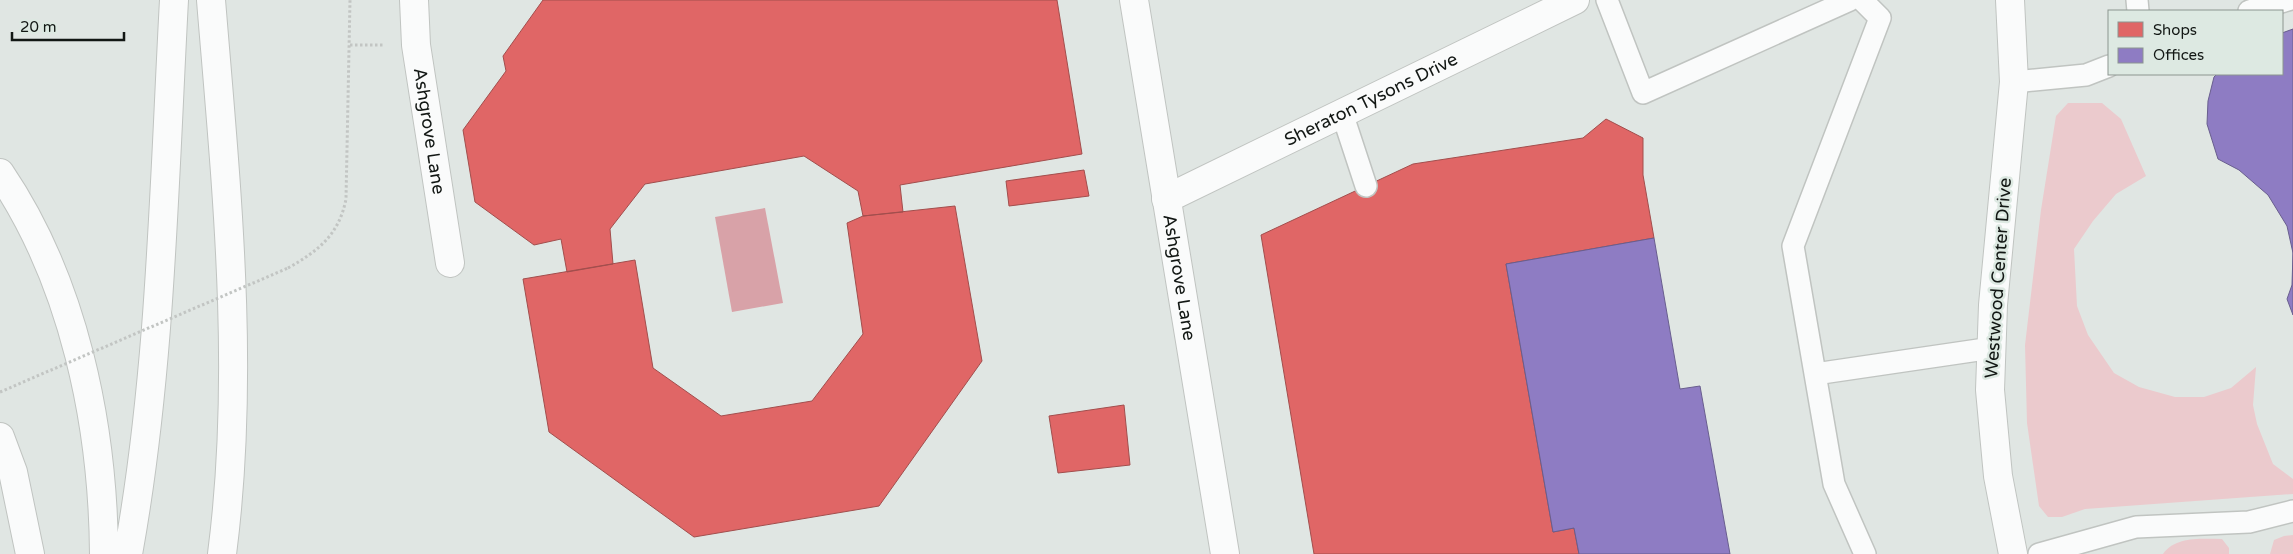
<svg xmlns="http://www.w3.org/2000/svg" width="2293" height="554" font-family="'Varela Round',sans-serif">
	<rect width="100%" height="100%" fill="#e0e6e3"/>
	<path fill="#ebcacd" d="M2068,103h34l19,16 25,57 -30,18 -23,27 -19,28 3,57 11,29 26,38 25,14 36,10h29l27,-9 25,-21 -3,38 4,19 16,40 20,15v15l-208,15 -23,8h-14l-9,-11 -12,-83 -2,-78 16,-135 15,-94z
		M2293,535v19h-23l4,-14 10,-4z
		M2222,539l7,9v6h-66c13,-18 38,-15 59,-15z"/>
	<path fill="#d8a2a8" d="M765,208l18,95 -51,9 -17,-95z"/>
	<path fill="#e06666" stroke="#a24e4d" d="M543,0h514l25,154 -182,31 3,27 -40,4 -5,-25 -54,-35 -159,28 -35,45 3,35 -46,8 -6,-33 -27,6 -59,-43 -12,-72 43,-59 -3,-15z
		M1606,119l37,19v37l11,63 -148,26 47,268 21,-4 5,26h-265l-53,-319 152,-71 170,-26z
		M1084,170l5,26 -80,10 -3,-25z
		M955,206l27,155 -103,145 -185,31 -145,-105 -26,-153 112,-19 18,108 68,48 91,-15 51,-67 -16,-111 16,-7z
		M1124,405l6,60 -72,8 -9,-57z"/>
	<path fill="#8e7cc3" stroke="#695e8e" d="M2293,29v286l-6,-16 5,-14 1,-32 -6,-27 -19,-31 -29,-25 -21,-11 -11,-35 1,-23 6,-24 3,-3h65v-41z
		M1654,238l26,151 20,-3 30,168h-151l-5,-26 -21,4 -47,-268z"/>
	<g fill="none" stroke-linecap="round" stroke-linejoin="round">
		<g stroke="#c0c4c1" stroke-width="24">
			<path id="lane" d="M1607,0l36,93 207,-93
				M1862,0l18,18 -87,228 41,238 31,70
				M2137,0l1,11
				M2249,11l39,-11
				M2014,82l72,-7 23,-9
				M1342,113l24,73
				M1815,374l177,-26
				M2039,554l97,-27 113,-5 44,-11"/>
		</g>
		<g stroke="#c0c4c1" stroke-width="30">
			<g id="street">
				<path id="s1" d="M414,0l2,45 34,218"/>
				<path id="s2" d="M1134,0l91,554"/>
				<path d="M2010,0l4,82 -21,223 -3,85 8,86 15,78"/>
				<path id="s3" d="M1166,199l409,-199"/>
			</g>
		</g>
		<g stroke="#c0c4c1" stroke-width="30">
			<path id="highway" d="M211,0c15,184 35,370 11,554
				M0,173c74,109 103,251 104,381
				M0,437l13,35 17,82
				M128,554c33,-182 36,-370 46,-554"/>
		</g>
		<path stroke="#c2c5c3" stroke-width="3" stroke-dasharray="2.5 2.5" stroke-linecap="butt" d="M350,45h34
			M288,268c30,-17 51,-33 58,-69l4,-199"/>
		<use href="#lane" stroke="#fafbfb" stroke-width="21"/>
		<use href="#street" stroke="#fafbfb" stroke-width="28"/>
		<use href="#highway" stroke="#fafbfb" stroke-width="28"/>
		<path stroke="#c2c5c3" stroke-width="3" stroke-dasharray="2.5 2.5" stroke-linecap="butt" d="M0,392l288,-124"/>
	</g>
	<g text-anchor="middle" dominant-baseline="central" stroke-width="5" stroke-linejoin="round" paint-order="stroke">
		<g font-size="18" fill="#121714" stroke="#dde9e2">
			<text stroke="none"><textPath href="#s3" startOffset="228">Sheraton Tysons Drive</textPath></text>
			<text stroke="none"><textPath href="#s1" startOffset="132">Ashgrove Lane</textPath></text>
			<text stroke="none"><textPath href="#s2" startOffset="281">Ashgrove Lane</textPath></text>
			<text transform="translate(1998 278) rotate(-86)">Westwood Center Drive</text>
		</g>
	</g>
	<rect x="2108" y="10" width="175" height="65" fill="#dde9e2" stroke="#8c9590"/>
	<rect x="2118" y="22" width="25" height="15" fill="#e06666" stroke="#8c9590"/>
	<text x="2153" y="35" font-size="15" fill="#121714">Shops</text>
	<rect x="2118" y="48" width="25" height="15" fill="#8e7cc3" stroke="#8c9590"/>
	<text x="2153" y="60" font-size="15" fill="#121714">Offices</text>
	<path d="M12 32v8h112v-8" fill="none" stroke="#121714" stroke-width="2.5"/>
	<text x="20" y="32" font-size="15" fill="#121714" stroke="#dde9e2" stroke-width="4" paint-order="stroke">20 m</text>
</svg>
